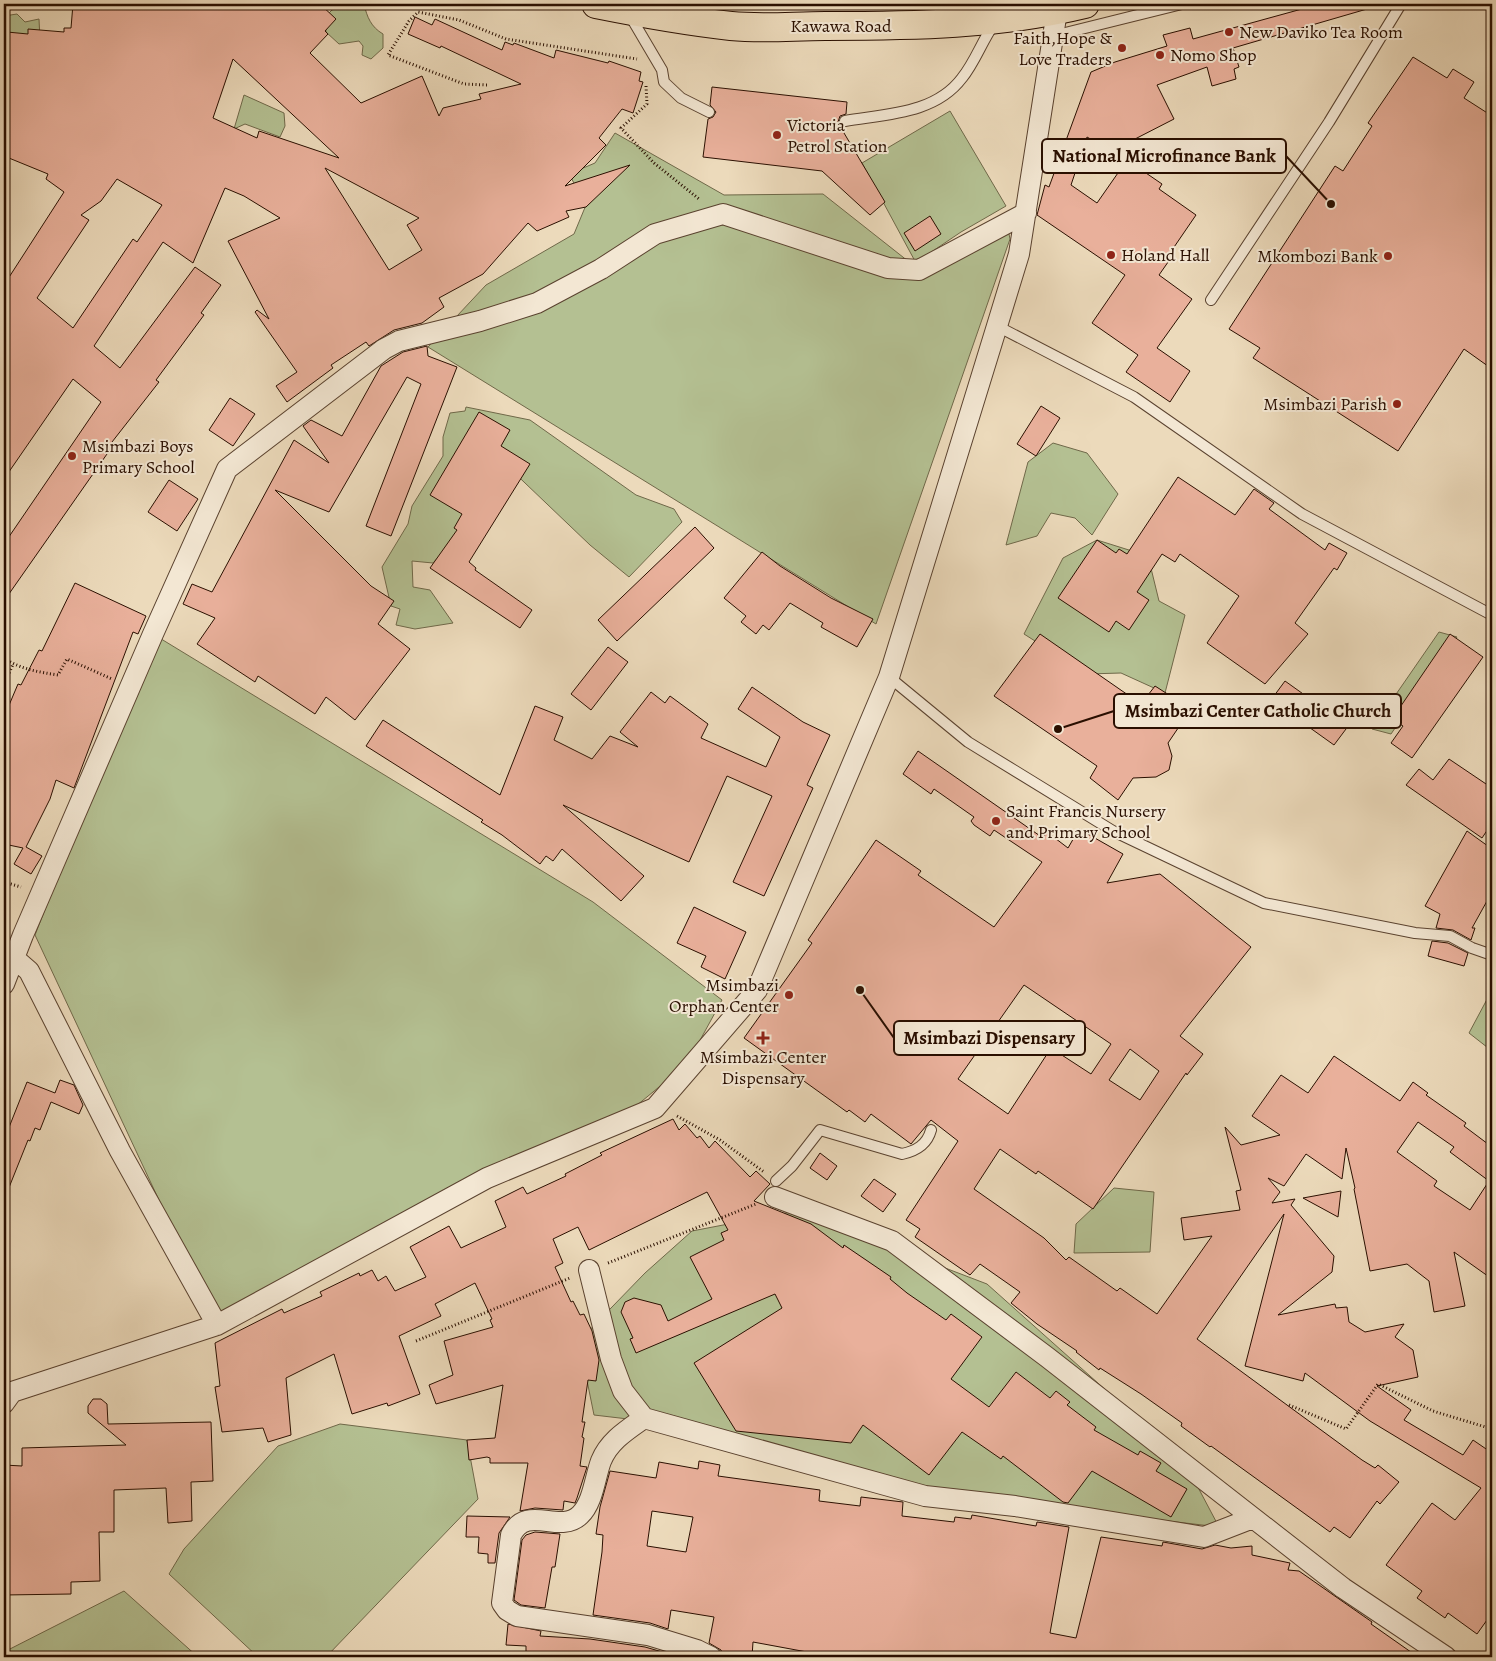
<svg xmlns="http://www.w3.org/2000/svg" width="1496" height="1661" font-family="Alegreya,serif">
	<rect width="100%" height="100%" fill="#ecdabb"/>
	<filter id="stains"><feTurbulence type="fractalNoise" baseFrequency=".004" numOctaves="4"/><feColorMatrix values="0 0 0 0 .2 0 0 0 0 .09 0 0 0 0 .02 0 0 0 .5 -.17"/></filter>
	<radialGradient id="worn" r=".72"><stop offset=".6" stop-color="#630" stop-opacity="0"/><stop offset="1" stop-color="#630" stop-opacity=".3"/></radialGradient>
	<path fill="#b4c092" stroke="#6f6849" d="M339,4h25c3,13 7,23 19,30v14l-12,11 -9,-4 1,-9 -4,-5 -20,3 -13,-12 -1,-15 7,-7 9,-4z
		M17,14l8,8 14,-3 1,21 -28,1 -7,5 -1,5v-35z
		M244,95l40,18 1,13 -5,11 -35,-13 -11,5z
		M950,111l56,95 -45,26 -40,27 84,-45 5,25 -134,385 -448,-277 58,-62 88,-51 12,-29 -17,-31 26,-11 20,-30 109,62 99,-1 90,71 3,-2 -54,-100z
		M466,407l64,13 106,75 38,14 8,13 -53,55 -39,-32 -87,-83 -31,57 -39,44 -21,-2 1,26 17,3 23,33 -38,6 -19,-4 4,-16 -9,-3 -9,-39 26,-43 4,-18 31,-50v-19l7,-24 15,-2z
		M1053,443l34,10 31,41 -26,41 -17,-17 -24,-5 -14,23 -31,9 22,-83z
		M1097,540l51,16 11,45 26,14 -20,78 -44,-20 -34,1 -63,-40 39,-76z
		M1439,632l18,5 -66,97 -19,-5z
		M153,634l440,268 129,98 -35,64 -62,51 -409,207 -181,-387z
		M1492,990v61l-23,-18z
		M1114,1188l40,4 -4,60 -76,1 2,-29z
		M796,1211l191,73 196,175 36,68 -372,-44 -151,-56 -102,-12 -15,-74 66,-68 47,-42z
		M340,1424l127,16 11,59 -152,158h-68l-89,-83 15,-25 94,-103z
		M124,1591l74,66h-194v-5z"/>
	<path fill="#e9b09b" stroke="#2a0f00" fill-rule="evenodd" d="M73,4h247l16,15 -11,12 3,3 -18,19 51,50 61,-27 17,40 4,-8 38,-9 -2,-5 42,-10 -80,-38 -1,2 -32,-14 7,-17 17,8 3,-6 67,31 3,-8 8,3 1,-2 40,15 2,-8 52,13 1,-2 32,11 -2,9 4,1 -10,31 -11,-4 -23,29 7,7 -41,41 65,-21 -44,42 -20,4 3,6 -32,14 -9,-8 -45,51 -44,24 5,9 -22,16 -28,7 -25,16 -3,-4 -35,23 2,3 -46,34 -11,-16 21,-14 -42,-60 2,-2 12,9 -41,-78 52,-23 -36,-22 -19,-8 -32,75 -30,-21 -69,104 26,22 75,-101 26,18 -20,28 3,2 -48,65 3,2 -47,60 2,2 -110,157v-57l97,-142 -28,-23 -69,100v-194l60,-93 -18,-13 2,-5 -44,-18v-108l2,1 1,-17 21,2v-5l36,3v-4h7zM233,59l14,13 92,86 -80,-27 -2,7 -44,-20zM325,168l94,50 -12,7 15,25 -33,20zM117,179l45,26 -25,37 -4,-3 -60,89 -36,-30 52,-78 -8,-5 20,-14z
		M1320,4h46l1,5 -134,39 6,19 -5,2 2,10 -24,7 -5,-19 -50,18 17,34 -39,20 -11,19 -37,-21 -16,48 26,18 30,-43 35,24 -3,5 37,26 -26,38 3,2 -14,20 33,24 -35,49 33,23 -20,31 -44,-30 12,-17 -46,-32 33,-48 -88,-60 8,-30 4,2 42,-115 24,-10 52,-16 -4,-11 27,-7 3,11z
		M1413,57l34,21 6,-9 21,13 -10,16 28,18v253l-28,-20 -66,102 -145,-93 7,-10 -31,-19 106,-163 8,5 29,-45 -4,-3z
		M712,87l135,15 -1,12 -6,2 -2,6 7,6 -1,5 41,69 -15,13 -48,-44 -119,-14 5,-38 5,-2 3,-5 -6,-7z
		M930,216l11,18 -26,17 -11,-18z
		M427,346l1,10 29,11 -66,169 -25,-10 55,-142 -14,-7 -78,135 -54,-22 96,96 23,15 -16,23 32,25 -55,71 -29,-23 -11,17 -57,-38 -3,6 -58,-38 18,-26 -32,-14 9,-20 20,8 82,-152 35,23 -26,-37 8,-6 31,16 39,-70 22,-14z
		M230,398l25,16 -22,32 -24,-16z
		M1041,406l19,12 -24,38 -19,-12z
		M479,412l31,18 -9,16 29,18 -61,98 7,6 -1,2 57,40 -12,18 -90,-60 27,-38 -3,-2 8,-14 -32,-19z
		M1178,477l57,38 19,-26 20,14 -5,6 56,41 4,-7 18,10 -10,17 -3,-2 -39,55 13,11 -43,50 -58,-41 32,-47 -59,-42 -5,8 -13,-8 -25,38 12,8 -20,30 -13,-9 -7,11 -51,-34 39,-58 19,13 3,-4 8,5z
		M169,480l29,19 -21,32 -29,-19z
		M695,527l19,21 -97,93 -19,-21z
		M762,552l18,14 51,32 42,21 -16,28 -36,-20 2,-4 -33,-20 -21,27 -6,-5 -7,9 -15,-12 5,-6 -22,-18z
		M75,583l71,33 -8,18 -5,-2 -59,156 -18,-8 -6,19 -24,48 16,9 -11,18 -17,-10 9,-16 -19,-4v-127l14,-33 3,1 18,-35 3,1z
		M1040,634l101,70 14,-18 36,23 -23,34 4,13 -3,14 -13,7 -23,1 -15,22 -28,-22 7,-12 -103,-70z
		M1450,634l33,23 -71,101 -21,-15 12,-17 -11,-7z
		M608,647l20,15 -37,48 -20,-16z
		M1285,681l35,25 -2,3 28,20 -12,16 -63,-45z
		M752,687l51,35 27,13 -23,50 6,3 -49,108 -31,-14 39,-86 -45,-20 -38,86 -126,-57 81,71 -23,25 -59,-52 -9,12 -7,-5 -6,8 -38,-29 -21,-13 2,-2 -117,-74 17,-26 117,75 35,-89 28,11 -9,23 38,19 18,-23 28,11 -18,-15 31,-40 14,11 5,-7 38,28 -7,14 65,29 14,-30 -42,-28z
		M918,751l125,87 4,-6 21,16 11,-19 44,25 -16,29 53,-9 91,73 -71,89 23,18 -16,21 -1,-2 -93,136 -55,-38 -2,3 -36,-25 -26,40 70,49 22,22 3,-3 48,34 3,-3 37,26 55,-78 -28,4 -3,-22 59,-8 -4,-19 5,-1 -16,-63 16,18 39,-10 -28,-19 29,-41 27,18 26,-37 66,45 13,-19 15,11 -2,2 40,28 -2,3 28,21v132l-38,-27 11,54 -31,6 -5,-31 -22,-17 -37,7 -16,-82 1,-1 -9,-40 -4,31 -36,-25 -22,32 -16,-8 12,14 -8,11 23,-4 -4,6 43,51 -2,16 -54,43 57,-11 1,4 11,-1 2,15 16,10 39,-8 -9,13 18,13 5,27 -41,9 34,24 -7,10 59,35 10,-15 19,13v160l-15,21 -29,-21 -3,5 -28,-20 5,-7 -36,-26 46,-62 23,17 26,-32 -111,-67 -65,-48 -2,8 -58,-15 39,-152 -87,125 165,121 13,8 3,-3 21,17 -19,22 -3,-3 -27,37 -16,-11 -4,5 -119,-86 -1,1 -29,-21 1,-3 -41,-29 -41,-26 -1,2 -23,-18 1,-1 -40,-27 -26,-21 9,-11 -40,-28 -10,11 -55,-38 5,-8 -14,-9 52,-79 -27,-21 -20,24 -40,-30 -6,8 -16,-12 -2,2 -103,-74 68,-95 -4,-3 68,-100 45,31 -3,4 76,52 48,-65 -48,-32 -4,6 -16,-11 -3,-4 3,-4 -40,-28 -3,5 -28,-20zM1024,985l87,59 -20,30 -40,-26 -43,66 -50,-35zM1130,1049l29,22 -19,29 -31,-20zM1418,1122l36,25 -4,5 39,29 -19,29 -36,-24 3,-5 -40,-29z
		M1449,759l43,29v35l-10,15 -76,-53 13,-16 14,11z
		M1467,831l25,18v43l-20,36h3l-4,12 -18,-10 -17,-2 4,-14 -15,-8z
		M694,907l52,25 -21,47 -24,-12 5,-11 -29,-13z
		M1432,941l16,2 20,10 -4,13 -36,-10z
		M60,1080l14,5 9,20 -4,9 -28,-12 -11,28 -5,-2 -5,13 -2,-1 -24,60v-60l23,-58 28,11z
		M673,1119l6,11 6,-6 12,14 3,-2 9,12 6,-7 35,36 6,-6 14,13 -16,17 57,23 32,24 1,-3 47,32 -1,2 17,14 39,27 5,-6 31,23 -31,42 38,28 27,-35 34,26 6,-7 14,11 -3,3 29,22 -2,3 44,25 2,-4 21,12 -5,8 31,18 -16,28 -79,-46 -24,32 -5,-1 -60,-46 -2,3 -39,-27 -33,43 -66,-50 -12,18 -115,-12 -42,-68 88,-55 -7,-14 -139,59 -6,-14 3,-1 -12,-26 4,-10 9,-4 27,7 7,16 44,-22 -22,-42 34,-17 -3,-7 7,-3 -21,-38 -118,58 -11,-23 -25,12 10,24 -8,4 16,35 2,-1 7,14 4,-1 8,17 7,29 -3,21 -8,-1 -6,42h3l-3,15 2,1 -4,28 7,1 -10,31 -2,5 -11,-2 -1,9 -28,-2 -15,3 8,-48h-38v-5l-3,-1 -18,3 -2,-20 28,-2 8,-53 -67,19 -7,-19 24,-10 -9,-34 49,-14 -3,-7 2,-1 -17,-36 -40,21 6,12 -42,20 21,58 -32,12 -1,-3 -35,11 -18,-60 -48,24 5,57 -23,7 -5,-14 -41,4 -7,-45 5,-1 -5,-43 67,-34 2,4 38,-17 -2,-4 39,-19 1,3 12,-6 6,11 8,-5 9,15 31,-14 -16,-30 39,-21 12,22 45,-21 -11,-26 28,-14 4,7 39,-18 -1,-2 37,-19 -2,-2z
		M820,1153l17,13 -10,14 -17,-12z
		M874,1179l22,15 -13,18 -22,-16z
		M1341,1191l-3,26 -35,-19z
		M93,1399h8l6,5 1,20 103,-2 2,59 -22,1 1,39 -24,2 -2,-35 -52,2v42h-15l1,49 -29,1v12l-67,1v-130l18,1v-18l104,-3 -38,-32v-7z
		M699,1461l21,4 -2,11 102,14 -1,11 41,5 1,-9 42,5 -1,14 52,6 1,-5 16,2 1,-4 64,11 1,-4 32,5 -19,106 26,5 25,-101 61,9 1,-4 39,7 13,-4 16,3 21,-2v9l38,8 -2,7 11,1 73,51 -1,2 47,33h-584l-81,-15 -1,15h-29l-2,-7 -12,-7 5,-26 -43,-7 -3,19 -18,-6 -57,-8 9,-63 1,-17 -7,-1 4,-27 10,-36 46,7 3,-16 39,7zM652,1511l41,6 -7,35 -39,-6z
		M467,1516l43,1 -11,16 -4,30h-7v-9l-10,-1 1,-16h-13z
		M535,1532l25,2 -5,33h-3l-7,41 -24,-3 -7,-5 8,-60 4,-5z
		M508,1624l33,7 -1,5 50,3 55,8 21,6 -1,4h-139v-11l-20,-1z"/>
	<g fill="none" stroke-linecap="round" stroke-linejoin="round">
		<g stroke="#5a422f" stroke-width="12">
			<path id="lane" d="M629,14l33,56 2,12 17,16 28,14
				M1053,36l129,-32
				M845,121c41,-7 90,-7 117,-43 13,-16 20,-37 32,-54
				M1211,300l118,-178 72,-118
				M997,326l137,71 168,117 190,101
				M889,677l79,65 145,89 151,72 151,30 35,3 22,12 20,7
				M776,1181l16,-15 28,-36 82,24c14,-3 25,-9 29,-24"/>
		</g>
		<g stroke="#5a422f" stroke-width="22">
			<path id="street" d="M14,958l15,13 91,180 97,174
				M4,984l19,-49 130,-301 74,-165 157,-120 15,-8 81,-20 57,-18 64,-34 54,-35 68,-20 165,54 31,2 107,-57
				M775,1197l117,44 155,116 296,231 103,69
				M589,1270l22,89 12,32 21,27 281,78 90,10 189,31 49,-19
				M4,1403l8,-11 205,-67 270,-147 168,-70 102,-118 132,-313 108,-351 22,-72 38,-243
				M644,1418c-17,12 -35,23 -43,43 -6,16 -8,42 -21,54 -21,20 -53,-12 -69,20l-9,68 5,7 10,6 131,19 49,15 14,7"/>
		</g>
		<g stroke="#2a0f00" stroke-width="30">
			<path id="primary" d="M596,4c45,9 89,17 135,22 31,3 63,0 94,0 88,0 174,-1 260,-22"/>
		</g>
		<path stroke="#2a0f00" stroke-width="3" stroke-dasharray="1 2.5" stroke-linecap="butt" d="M557,4l16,3
			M487,85l-23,-1 -76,-29 21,-34 9,-9 41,8 47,19 131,20
			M646,86l1,18 -26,24 33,35 45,36
			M4,658c16,11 34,14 54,17l9,-16 45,20
			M4,686l9,-22
			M4,882l17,5
			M677,1116l43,24 44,32
			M608,1263l148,-59
			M416,1341l154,-63
			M1289,1405l57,24 32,-45 55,27 59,18"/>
		<use href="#lane" stroke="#f3e7d3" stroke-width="10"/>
		<use href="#street" stroke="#f3e7d3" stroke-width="20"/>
		<use href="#primary" stroke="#ecdabb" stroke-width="28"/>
	</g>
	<g fill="#8f2418" stroke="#f3e7d3" stroke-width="2">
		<circle cx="1229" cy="32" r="5"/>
		<circle cx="1122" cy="48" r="5"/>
		<circle cx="1160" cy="55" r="5"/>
		<circle cx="777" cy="135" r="5"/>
		<circle cx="1111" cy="255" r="5"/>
		<circle cx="1388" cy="256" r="5"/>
		<circle cx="1397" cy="404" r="5"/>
		<circle cx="72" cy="456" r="5"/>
		<circle cx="996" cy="821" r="5"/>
		<circle cx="789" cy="995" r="5"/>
		<path d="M760.5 1030.5h5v5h5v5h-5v5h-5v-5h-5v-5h5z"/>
	</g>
	<g text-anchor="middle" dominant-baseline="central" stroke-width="4" stroke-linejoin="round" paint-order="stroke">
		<g font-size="18" fill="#2a0f00" stroke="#f3e7d3">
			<text x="841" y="26">Kawawa Road</text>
		</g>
		<g font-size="18" fill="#2a0f00" stroke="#f3e7d3" text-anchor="start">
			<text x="1239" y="32">New Daviko Tea Room</text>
			<text x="1112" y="38" text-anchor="end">Faith,Hope &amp;<tspan x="1112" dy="21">Love Traders</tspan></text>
			<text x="1170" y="55">Nomo Shop</text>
			<text x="787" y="125">Victoria<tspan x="787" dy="21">Petrol Station</tspan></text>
			<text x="1121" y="255">Holand Hall</text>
			<text x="1378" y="256" text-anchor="end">Mkombozi Bank</text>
			<text x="1387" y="404" text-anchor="end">Msimbazi Parish</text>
			<text x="82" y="446">Msimbazi Boys<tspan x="82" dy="21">Primary School</tspan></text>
			<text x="1006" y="811">Saint Francis Nursery<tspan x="1006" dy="21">and Primary School</tspan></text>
			<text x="779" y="985" text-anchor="end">Msimbazi<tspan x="779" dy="21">Orphan Center</tspan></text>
			<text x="763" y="1057" text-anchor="middle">Msimbazi Center<tspan x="763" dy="21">Dispensary</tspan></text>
		</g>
	</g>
	<path fill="none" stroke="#2a0f00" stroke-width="2" d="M1331 204L1286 156M1058 729L1114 711M860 990L894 1038"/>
	<g fill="#2a0f00" stroke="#f3e7d3" stroke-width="2">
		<circle cx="1331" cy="204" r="5"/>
		<circle cx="1058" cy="729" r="5"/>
		<circle cx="860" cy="990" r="5"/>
	</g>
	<g fill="#f3e7d3" stroke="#2a0f00" stroke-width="2">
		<rect x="1042" y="139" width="244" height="34" rx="5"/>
		<rect x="1114" y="694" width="287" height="34" rx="5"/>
		<rect x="894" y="1021" width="191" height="34" rx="5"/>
	</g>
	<g font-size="19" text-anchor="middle" font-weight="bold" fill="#2a0f00">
		<text x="1164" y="162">National Microfinance Bank</text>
		<text x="1258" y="717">Msimbazi Center Catholic Church</text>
		<text x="989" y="1044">Msimbazi Dispensary</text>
	</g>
	<rect width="1496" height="1661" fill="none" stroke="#ecdabb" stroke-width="20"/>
	<rect x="5" y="5" width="1486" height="1651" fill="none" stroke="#2a0f00" stroke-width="2.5"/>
	<rect x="10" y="10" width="1476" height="1641" fill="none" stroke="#2a0f00"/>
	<rect width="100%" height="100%" filter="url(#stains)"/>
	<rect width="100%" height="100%" fill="url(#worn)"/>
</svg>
